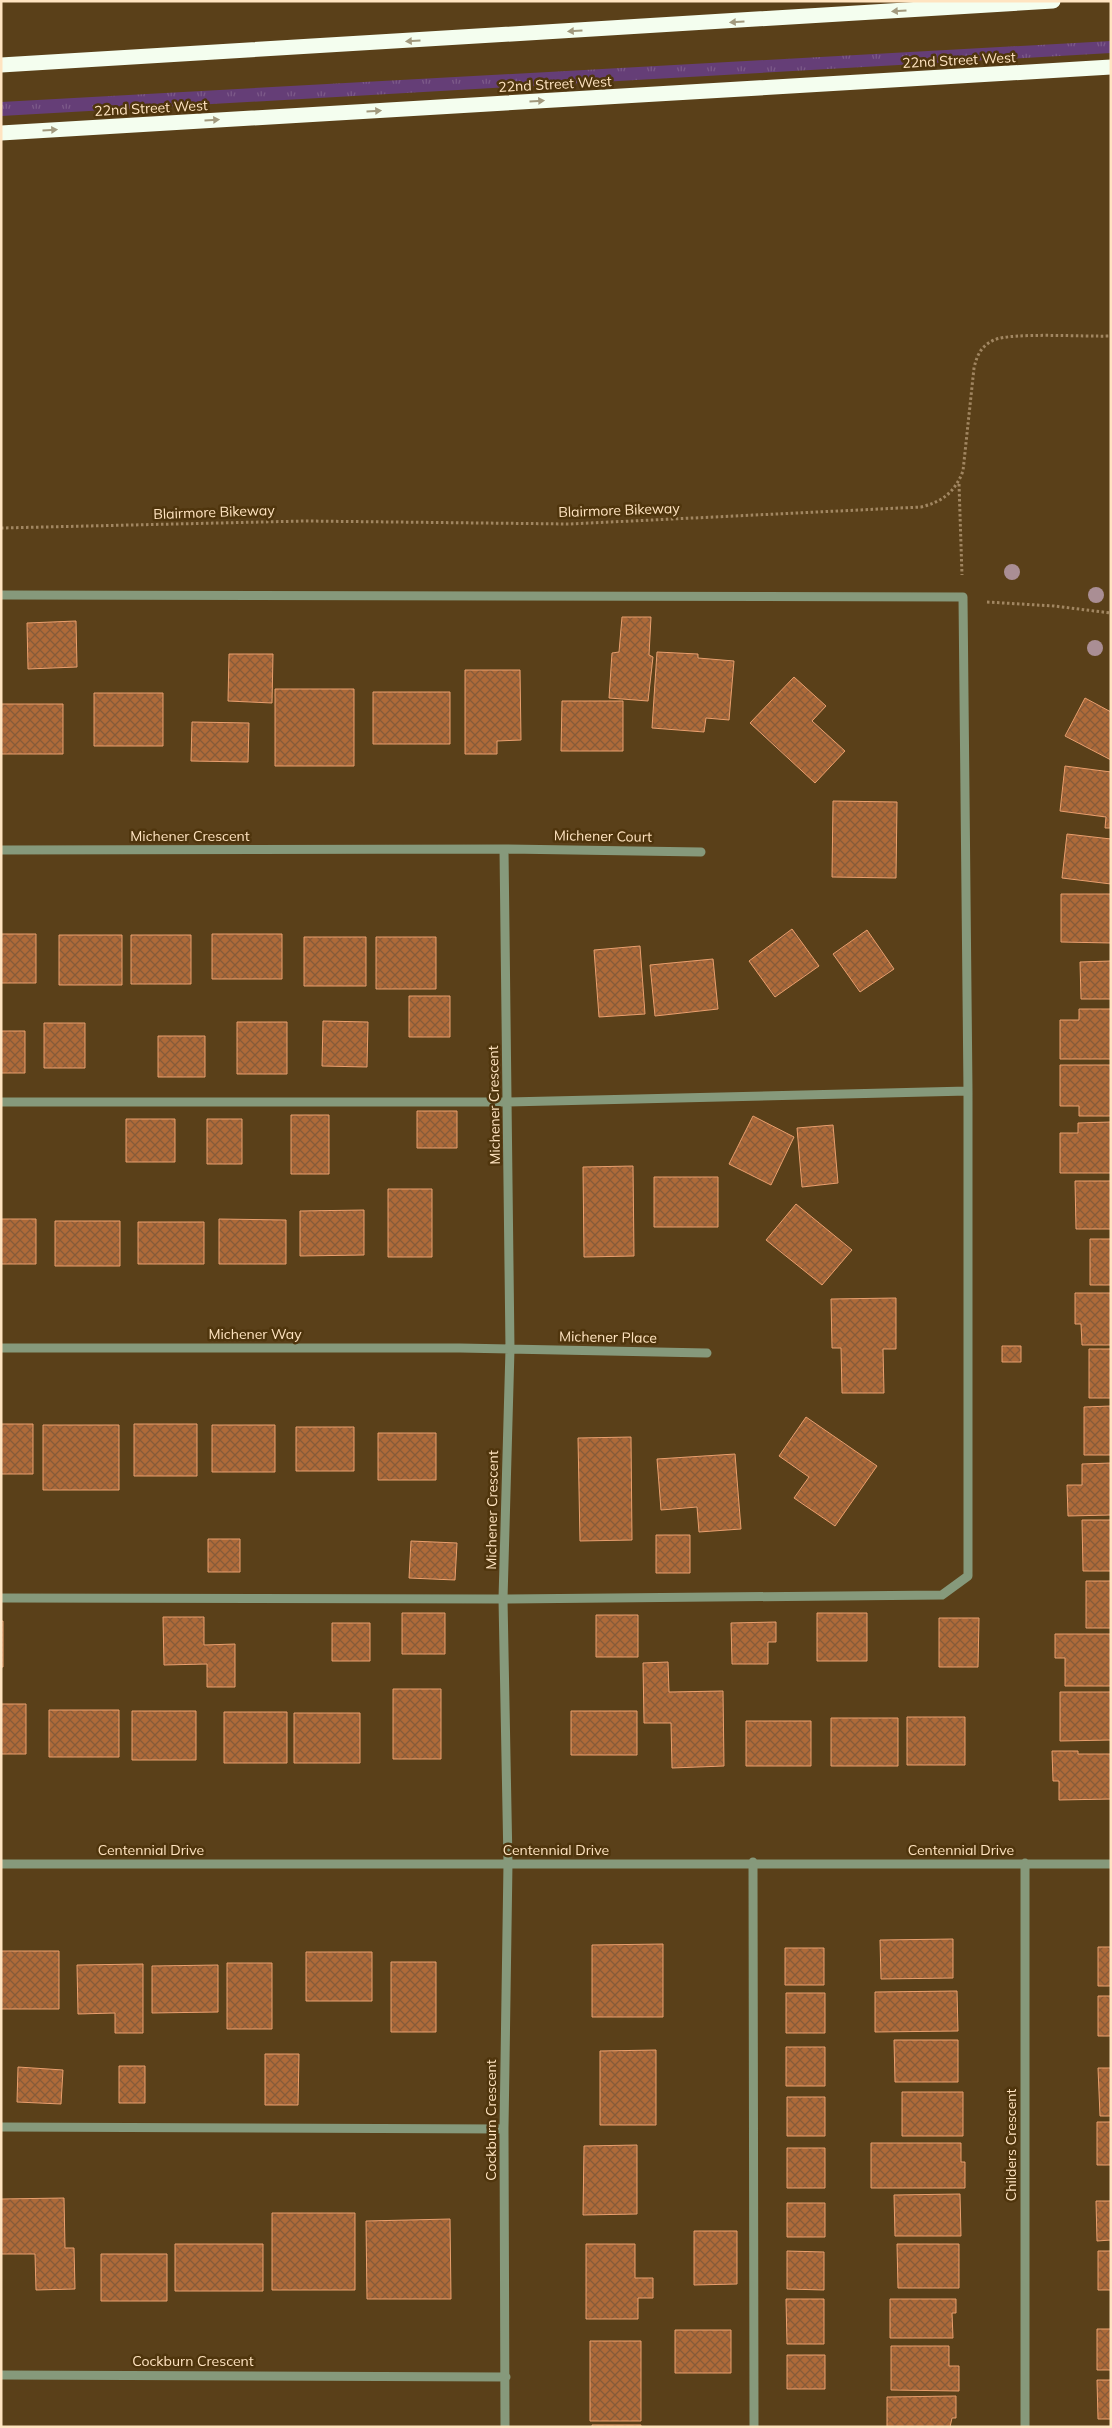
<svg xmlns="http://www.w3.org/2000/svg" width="1112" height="2428" font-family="Mulish,sans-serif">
	<defs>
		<pattern id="grass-tufts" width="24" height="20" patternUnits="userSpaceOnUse" patternTransform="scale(1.25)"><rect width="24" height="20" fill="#653e77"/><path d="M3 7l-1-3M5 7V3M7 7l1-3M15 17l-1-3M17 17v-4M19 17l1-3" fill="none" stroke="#7c5a89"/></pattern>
		<pattern id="building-cross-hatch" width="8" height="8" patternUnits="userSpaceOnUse" patternTransform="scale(1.25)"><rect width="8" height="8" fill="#ae6a39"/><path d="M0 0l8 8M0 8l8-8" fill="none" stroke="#875b39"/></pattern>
	</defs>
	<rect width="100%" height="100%" fill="#5a4019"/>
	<path fill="url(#grass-tufts)" d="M1111,41v12l-1110,63v-14z"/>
	<path fill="url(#building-cross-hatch)" stroke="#e89f6e" d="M622,617h29l-2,38 4,2 -5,44 -39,-3 3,-45 7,-1z
		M76,621l1,46 -49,2 -1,-46z
		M657,652l41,2v4l36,3 -5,59 -23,-2 -2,14 -52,-4z
		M229,654h44l-1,49 -44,-2z
		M465,670h55l1,70 -24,1v13h-32z
		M794,677l32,29 -14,15 33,30 -30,32 -65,-60z
		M275,689h79v77h-79z
		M373,692h77v52h-77z
		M94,693h69v53h-69z
		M1085,698l26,14v48l-46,-24z
		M562,701h61v50h-62z
		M1,704h62v50h-62z
		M192,722l57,1 -1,39 -57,-1z
		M1065,766l46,6v56h-6l1,-11 -46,-6z
		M833,801l64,1 -1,76 -64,-1z
		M1067,834l44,5v45l-49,-6z
		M1061,894h50v49l-50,-1z
		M792,929l27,37 -44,31 -26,-36z
		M867,930l27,39 -34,23 -27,-38z
		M1,934h35v49h-35z
		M212,934h70v45h-70z
		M59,935h63v50h-63z
		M131,935h60v49h-60z
		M304,937h62v49h-62z
		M376,937h60v52h-60z
		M640,946l5,68 -46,3 -5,-67z
		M713,959l5,50 -63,7 -5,-51z
		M1111,961v38h-30l-1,-37z
		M409,996h41v41h-41z
		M1079,1009h32v50h-51v-39h19z
		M323,1021l45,1 -1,45 -45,-1z
		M237,1022h50v52h-50z
		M44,1023h41v45h-41z
		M1,1031h24v42h-24z
		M158,1036h47v41h-47z
		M1060,1065h51v51h-32v-10h-19z
		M417,1111h40v37h-40z
		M291,1115h38v59h-38z
		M753,1116l41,21 -23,48 -42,-21z
		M126,1119h49v43h-49z
		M207,1119h35v45h-35z
		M1111,1122v51h-51v-40h18v-10z
		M833,1125l5,58 -36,4 -5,-59z
		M633,1166l1,90 -50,1 -1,-90z
		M654,1177h64v50h-64z
		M1075,1181h36v48h-35z
		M388,1189h44v68h-44z
		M796,1204l56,46 -30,35 -56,-45z
		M364,1210v45l-64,1v-45z
		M1,1219h35v45h-35z
		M219,1219l67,1v44h-67z
		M55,1221h65v45h-65z
		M138,1222h66v42h-66z
		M1090,1239h21v46h-21z
		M1075,1293h36v52h-29l-1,-21h-6z
		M896,1298v51h-13l1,44h-42l-1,-45h-9l-1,-49z
		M1002,1346h19v16h-19z
		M1089,1349h22v49h-22z
		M1111,1406v49h-27v-48z
		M806,1417l71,49 -42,60 -41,-28 15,-21 -30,-21z
		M1,1424h32v50h-32z
		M134,1424h63v52h-63z
		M43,1425h76v65h-76z
		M212,1425h63v47h-63z
		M296,1427h58v44h-58z
		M378,1433h58v47h-58z
		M631,1437l1,103 -52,1 -2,-103z
		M735,1454l6,75 -42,3 -2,-25 -36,3 -4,-51z
		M1111,1463v52l-43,1 -1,-31h15v-21z
		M1082,1520h29v51h-28z
		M656,1535h34v38h-34z
		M208,1539h32v33h-32z
		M411,1541l46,2 -2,37 -46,-2z
		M1086,1581h25v47h-25z
		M402,1613h43v41h-43z
		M817,1613h50v48h-50z
		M596,1615h42v42h-42z
		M163,1617h41v28l31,-1v43h-28v-23l-43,1z
		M939,1618h40l-1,49h-39z
		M1,1621h2v46h-2z
		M776,1622v20h-8v22h-36l-1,-41z
		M332,1623h38v38h-38z
		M1055,1634h56v52h-46v-28h-10z
		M668,1662l1,30 54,-1 1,75 -52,2 -1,-45h-27l-1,-60z
		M393,1689h48v70h-48z
		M1060,1692h51v48l-51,1z
		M1,1704h25v50h-25z
		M49,1710h70v47h-70z
		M132,1711h64v49h-64z
		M571,1711h66v44h-66z
		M224,1712h63v51h-63z
		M294,1713h66v50h-66z
		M907,1717h58v48h-58z
		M831,1718h67v48h-67z
		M746,1721h65v45h-65z
		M1052,1751h26v3h33v45l-52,1v-19h-6z
		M953,1939v39l-72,1 -1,-39z
		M663,1944v73h-71v-72z
		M1098,1947h13v39h-13z
		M785,1948h39v37h-39z
		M1,1951h58v58h-58z
		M306,1952h66v49h-66z
		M391,1962h45v70h-45z
		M227,1963h45v66h-45z
		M143,1964v69h-28v-20l-37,1 -1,-49z
		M218,1965v47l-66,1v-47z
		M957,1991l1,40 -83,1v-40z
		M786,1993h39v40h-39z
		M1098,1996h13v40h-13z
		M894,2040h64v42h-63z
		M786,2047h39v39h-39z
		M656,2050v75h-56v-74z
		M265,2054h34l-1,51h-33z
		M119,2066h26v37h-26z
		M18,2067l45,3 -2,34 -44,-2z
		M1098,2068h13v48h-11z
		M902,2092h61v44h-61z
		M787,2097h38v39h-38z
		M1097,2122h14v43h-14z
		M871,2143h90v19h4v26h-94z
		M637,2145v69l-54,1 1,-69z
		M787,2148h38v40h-38z
		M960,2194l1,42h-66l-1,-41z
		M64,2198l1,50h9l1,41 -39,1 -1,-36h-34v-55z
		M1096,2201h15v39l-14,1z
		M787,2203h38v34h-38z
		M272,2213h83v77h-83z
		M450,2219l1,80h-84l-1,-78z
		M694,2231h43v53l-43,1z
		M175,2244h88v47h-88z
		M586,2244h49v34h18v20h-15v21h-52z
		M897,2244h62v44h-61z
		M787,2251l37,1v38l-37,-1z
		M1098,2251h13v39h-13z
		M101,2254h66v47h-66z
		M786,2299h38v45h-37z
		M890,2299h66v14h-4l1,25h-63z
		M1097,2329h14v41h-14z
		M675,2330h56v43h-56z
		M590,2341h51v80h-51z
		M891,2346h58v20h10v25l-68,-1z
		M787,2355h38v34h-38z
		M1097,2380h14v39h-13z
		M956,2396v22h-4l-2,9h-63v-30z
		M592,2425h49v2h-49z"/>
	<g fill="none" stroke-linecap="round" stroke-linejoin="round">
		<path stroke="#a18661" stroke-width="3" stroke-dasharray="2.5 2.5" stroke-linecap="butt" d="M959,484l3,91
			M1,528l304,-7 264,3 352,-17c21,-5 34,-15 42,-36l11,-103c3,-13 7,-22 20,-28 18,-8 92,-3 117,-4
			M987,602l67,4 57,7"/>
		<path stroke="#86997b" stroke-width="9" d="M1,595l962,2 5,494v485l-26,19 -439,4 -502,-1
			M504,849l197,3
			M1,850l503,-1 6,500 -7,250 5,264 -4,266 1,298
			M1,1102h507l460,-11
			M1,1348h459l247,5
			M753,1862l1,565
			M1,1864h1110
			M1,2127l503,2
			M1,2375l505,2
			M1025,2427v-564"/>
		<path stroke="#f4feef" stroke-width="15" d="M1,65l1052,-64
			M1,133l1110,-66"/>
	</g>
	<g fill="#aa8e94">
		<circle cx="1012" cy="572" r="8"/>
		<circle cx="1096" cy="595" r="8"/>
		<circle cx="1095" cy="648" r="8"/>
	</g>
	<defs><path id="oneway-solid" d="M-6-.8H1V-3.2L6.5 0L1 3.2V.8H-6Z" transform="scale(1.25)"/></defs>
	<g fill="#a29a7e">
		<use href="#oneway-solid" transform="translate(899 11) rotate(176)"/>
		<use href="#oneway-solid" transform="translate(737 22) rotate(177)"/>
		<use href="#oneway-solid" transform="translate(575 31) rotate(177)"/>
		<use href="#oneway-solid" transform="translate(413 41) rotate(177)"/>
		<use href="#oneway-solid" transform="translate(537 101) rotate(-3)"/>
		<use href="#oneway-solid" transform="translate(374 111) rotate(-3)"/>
		<use href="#oneway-solid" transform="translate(212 120) rotate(-3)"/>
		<use href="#oneway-solid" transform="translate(50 130) rotate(-3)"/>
	</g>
	<g text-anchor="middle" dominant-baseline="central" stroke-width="5" stroke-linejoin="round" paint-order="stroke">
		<g font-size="14" fill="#ffe4c1" stroke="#4f350d">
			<text transform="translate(959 60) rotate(-3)">22nd Street West</text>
			<text transform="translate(555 84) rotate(-3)">22nd Street West</text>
			<text transform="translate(151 108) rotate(-3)">22nd Street West</text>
			<text transform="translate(619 510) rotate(-2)">Blairmore Bikeway</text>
			<text transform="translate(214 512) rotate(-2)">Blairmore Bikeway</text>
			<text x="190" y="836">Michener Crescent</text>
			<text transform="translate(603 836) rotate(1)">Michener Court</text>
			<text transform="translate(494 1105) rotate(-91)">Michener Crescent</text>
			<text x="255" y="1334">Michener Way</text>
			<text transform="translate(608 1337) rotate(1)">Michener Place</text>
			<text transform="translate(492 1510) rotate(-89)">Michener Crescent</text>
			<text x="151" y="1850">Centennial Drive</text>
			<text x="556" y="1850">Centennial Drive</text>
			<text x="961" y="1850">Centennial Drive</text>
			<text transform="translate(491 2120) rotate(-90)">Cockburn Crescent</text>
			<text transform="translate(1011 2145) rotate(-90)">Childers Crescent</text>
			<text x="193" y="2361">Cockburn Crescent</text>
		</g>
	</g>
	<rect width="1112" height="2428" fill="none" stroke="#ffe4c1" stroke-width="5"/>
</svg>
